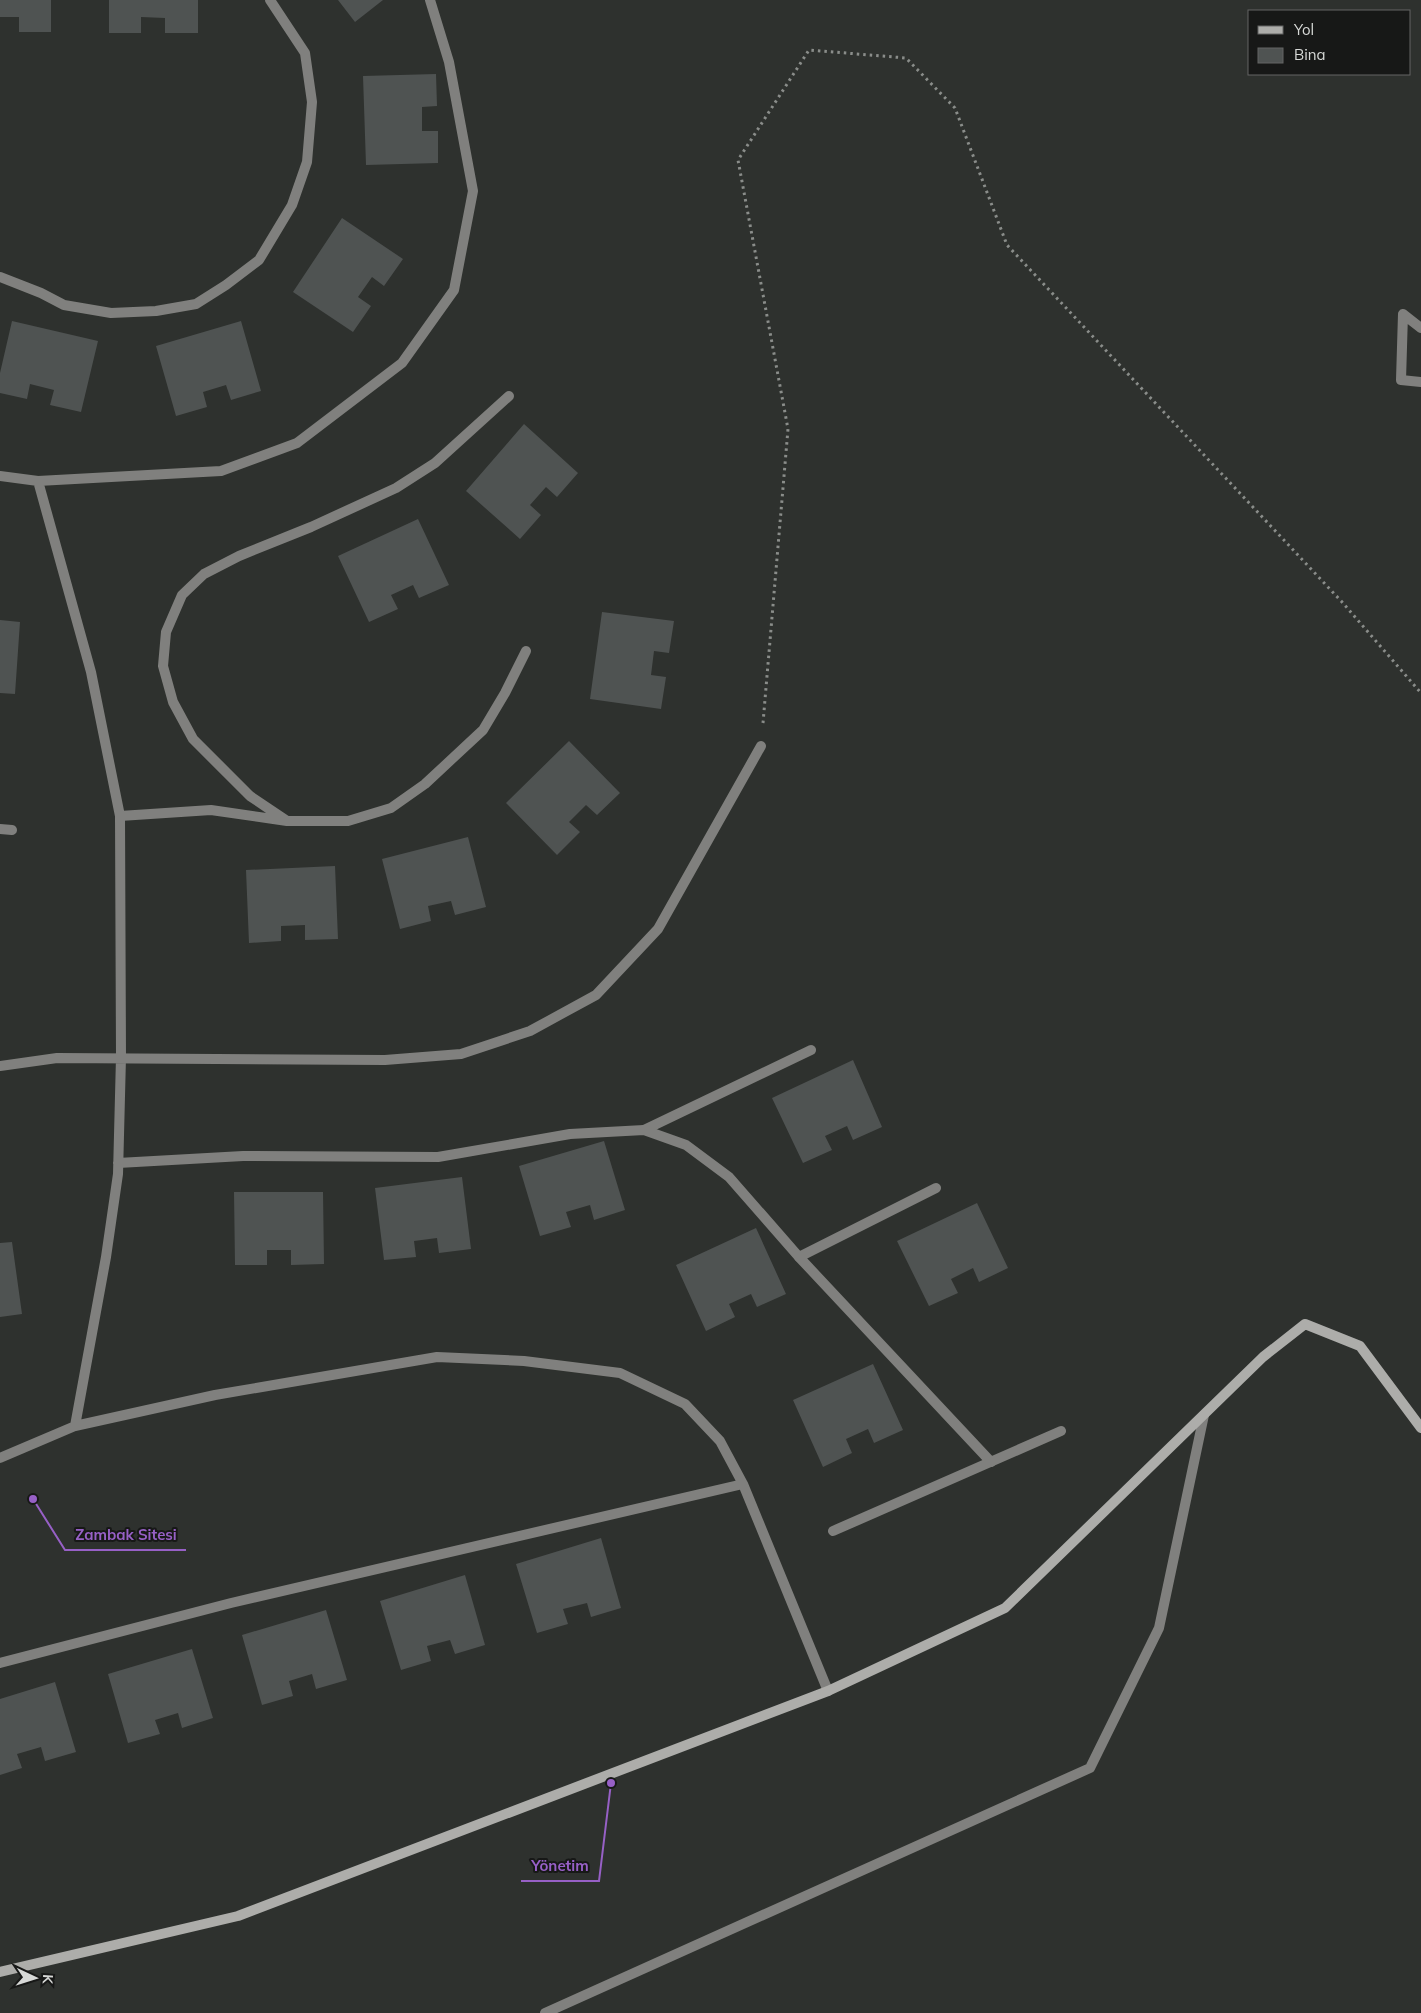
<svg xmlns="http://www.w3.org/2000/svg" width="1421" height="2013" font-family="Mulish,sans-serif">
	<rect width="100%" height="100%" fill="#2e312e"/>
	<path fill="#4f5352" d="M0,0h51v32h-32v-15h-19z
		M109,0h89v33h-33v-15l-24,-1v16h-32z
		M338,0h45l-28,22z
		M436,74l1,32 -15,1v24h16v32l-72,2 -3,-89z
		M342,218l61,41 -19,27 -12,-9 -14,20 13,9 -18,26 -60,-40z
		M12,321l86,20 -17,71 -31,-7 4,-15 -24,-6 -3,15 -27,-6v-20z
		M241,321l20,70 -30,9 -5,-15 -23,7 4,15 -31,9 -20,-70z
		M524,424l54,49 -21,24 -11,-10 -16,18 11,10 -21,24 -54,-48z
		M418,519l31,66 -30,13 -6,-13 -22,10 7,14 -29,13 -31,-66z
		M602,612l72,9 -5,32 -15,-2 -3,24 15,2 -5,32 -71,-10z
		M0,620l20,2 -5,72 -15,-1z
		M569,741l51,52 -23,22 -11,-10 -17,17 11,10 -23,23 -51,-52z
		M468,837l18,70 -31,8 -4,-14 -23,5 3,15 -31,8 -18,-70z
		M335,866l3,73 -33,1v-15l-24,1v15l-32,2 -3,-73z
		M853,1060l29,67 -29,13 -6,-14 -22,10 7,14 -29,13 -31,-65z
		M604,1141l21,69 -31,10 -4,-15 -24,7 5,15 -31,9 -21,-70z
		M462,1177l9,72 -32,4 -2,-15 -23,3 2,16 -32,3 -9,-72z
		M234,1192h89l1,72 -33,1v-15h-24v15h-32z
		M977,1203l31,65 -29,14 -6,-14 -22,11 7,14 -29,13 -32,-65z
		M756,1228l30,66 -29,13 -6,-13 -22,10 6,13 -29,14 -30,-66z
		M12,1242l10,72 -22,3v-74z
		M873,1364l30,66 -29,13 -6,-14 -22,10 6,14 -29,14 -30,-67z
		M601,1538l20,70 -30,9 -4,-14 -24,6 5,15 -31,9 -21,-69z
		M465,1575l20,70 -30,9 -5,-14 -23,6 4,15 -30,9 -21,-69z
		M326,1610l21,70 -31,9 -4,-15 -23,7 4,15 -31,9 -20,-70z
		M192,1649l21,69 -31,10 -4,-15 -23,7 5,14 -32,9 -20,-69z
		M55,1682l21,70 -31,9 -4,-14 -24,7 5,14 -22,7v-76z"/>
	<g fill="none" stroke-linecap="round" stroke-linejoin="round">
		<path stroke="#8a8d8a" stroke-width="3" stroke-dasharray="2.5 4" stroke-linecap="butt" d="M763,723l25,-294 -50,-269 71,-110 97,8 49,50 52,137 335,357 79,91"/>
		<path stroke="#80807e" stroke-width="10" d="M1421,328l-18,-14 -2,66 20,2
			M644,1130l167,-80
			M799,1257l137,-69
			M833,1531l228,-100"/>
		<path stroke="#80807e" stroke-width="10" d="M0,277l41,16 23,12 47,8 45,-2 40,-7 30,-19 33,-25 33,-55 15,-43 5,-60 -7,-49 -35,-53
			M0,476l38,5 183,-10 76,-28 105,-80 52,-73 19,-99 -24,-129 -19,-62
			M38,481l53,191 29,144 1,241 -3,117 -12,83 -31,169
			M120,816l91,-6 76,11h61l43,-13 34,-24 58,-54 22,-37 21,-42
			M287,821l-37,-25 -57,-57 -20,-37 -10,-36 3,-34 16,-37 22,-21 35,-18 72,-29 85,-39 39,-25 74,-67
			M0,829l12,1
			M0,1066l57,-8 328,2 76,-6 69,-23 66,-36 62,-66 103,-183
			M118,1163l125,-7 195,1 132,-23 74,-4 42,15 43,32 70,80 192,205
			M0,1458l75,-32 140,-31 222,-38 87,4 96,12 65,31 35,37 23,43 85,207
			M0,1663l231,-60 512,-119
			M545,2013l545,-245 69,-140 45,-213"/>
		<path stroke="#adadaa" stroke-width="10" d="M0,1972l238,-56 590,-225 177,-83 258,-251 42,-33 55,22 61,82"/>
	</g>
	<path fill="none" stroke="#9760c6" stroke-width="2" d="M33 1499L65 1550H186M611 1783L599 1881H521"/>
	<g fill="#9760c6" stroke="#171817" stroke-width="2">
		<circle cx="33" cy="1499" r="5"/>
		<circle cx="611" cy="1783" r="5"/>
	</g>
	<g font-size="15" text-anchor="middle" font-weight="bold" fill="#9760c6" stroke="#171817" stroke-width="4" stroke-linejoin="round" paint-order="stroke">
		<text x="126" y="1540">Zambak Sitesi</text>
		<text x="560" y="1871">Yönetim</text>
	</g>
	<rect x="1248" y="10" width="162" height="65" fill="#171817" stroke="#646564"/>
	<rect x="1258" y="26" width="25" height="8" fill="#adadaa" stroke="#646564"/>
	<text x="1294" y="35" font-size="15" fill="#d7d9d7">Yol</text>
	<rect x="1258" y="48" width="25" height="15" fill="#4f5352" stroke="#646564"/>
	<text x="1294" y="60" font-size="15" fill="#d7d9d7">Bina</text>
	<g transform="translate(35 1978) rotate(94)" stroke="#171817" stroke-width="4" paint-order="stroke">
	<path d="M0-4L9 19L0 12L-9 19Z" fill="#d7d9d7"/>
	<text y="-8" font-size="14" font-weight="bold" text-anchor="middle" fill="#d7d9d7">K</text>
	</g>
</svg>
